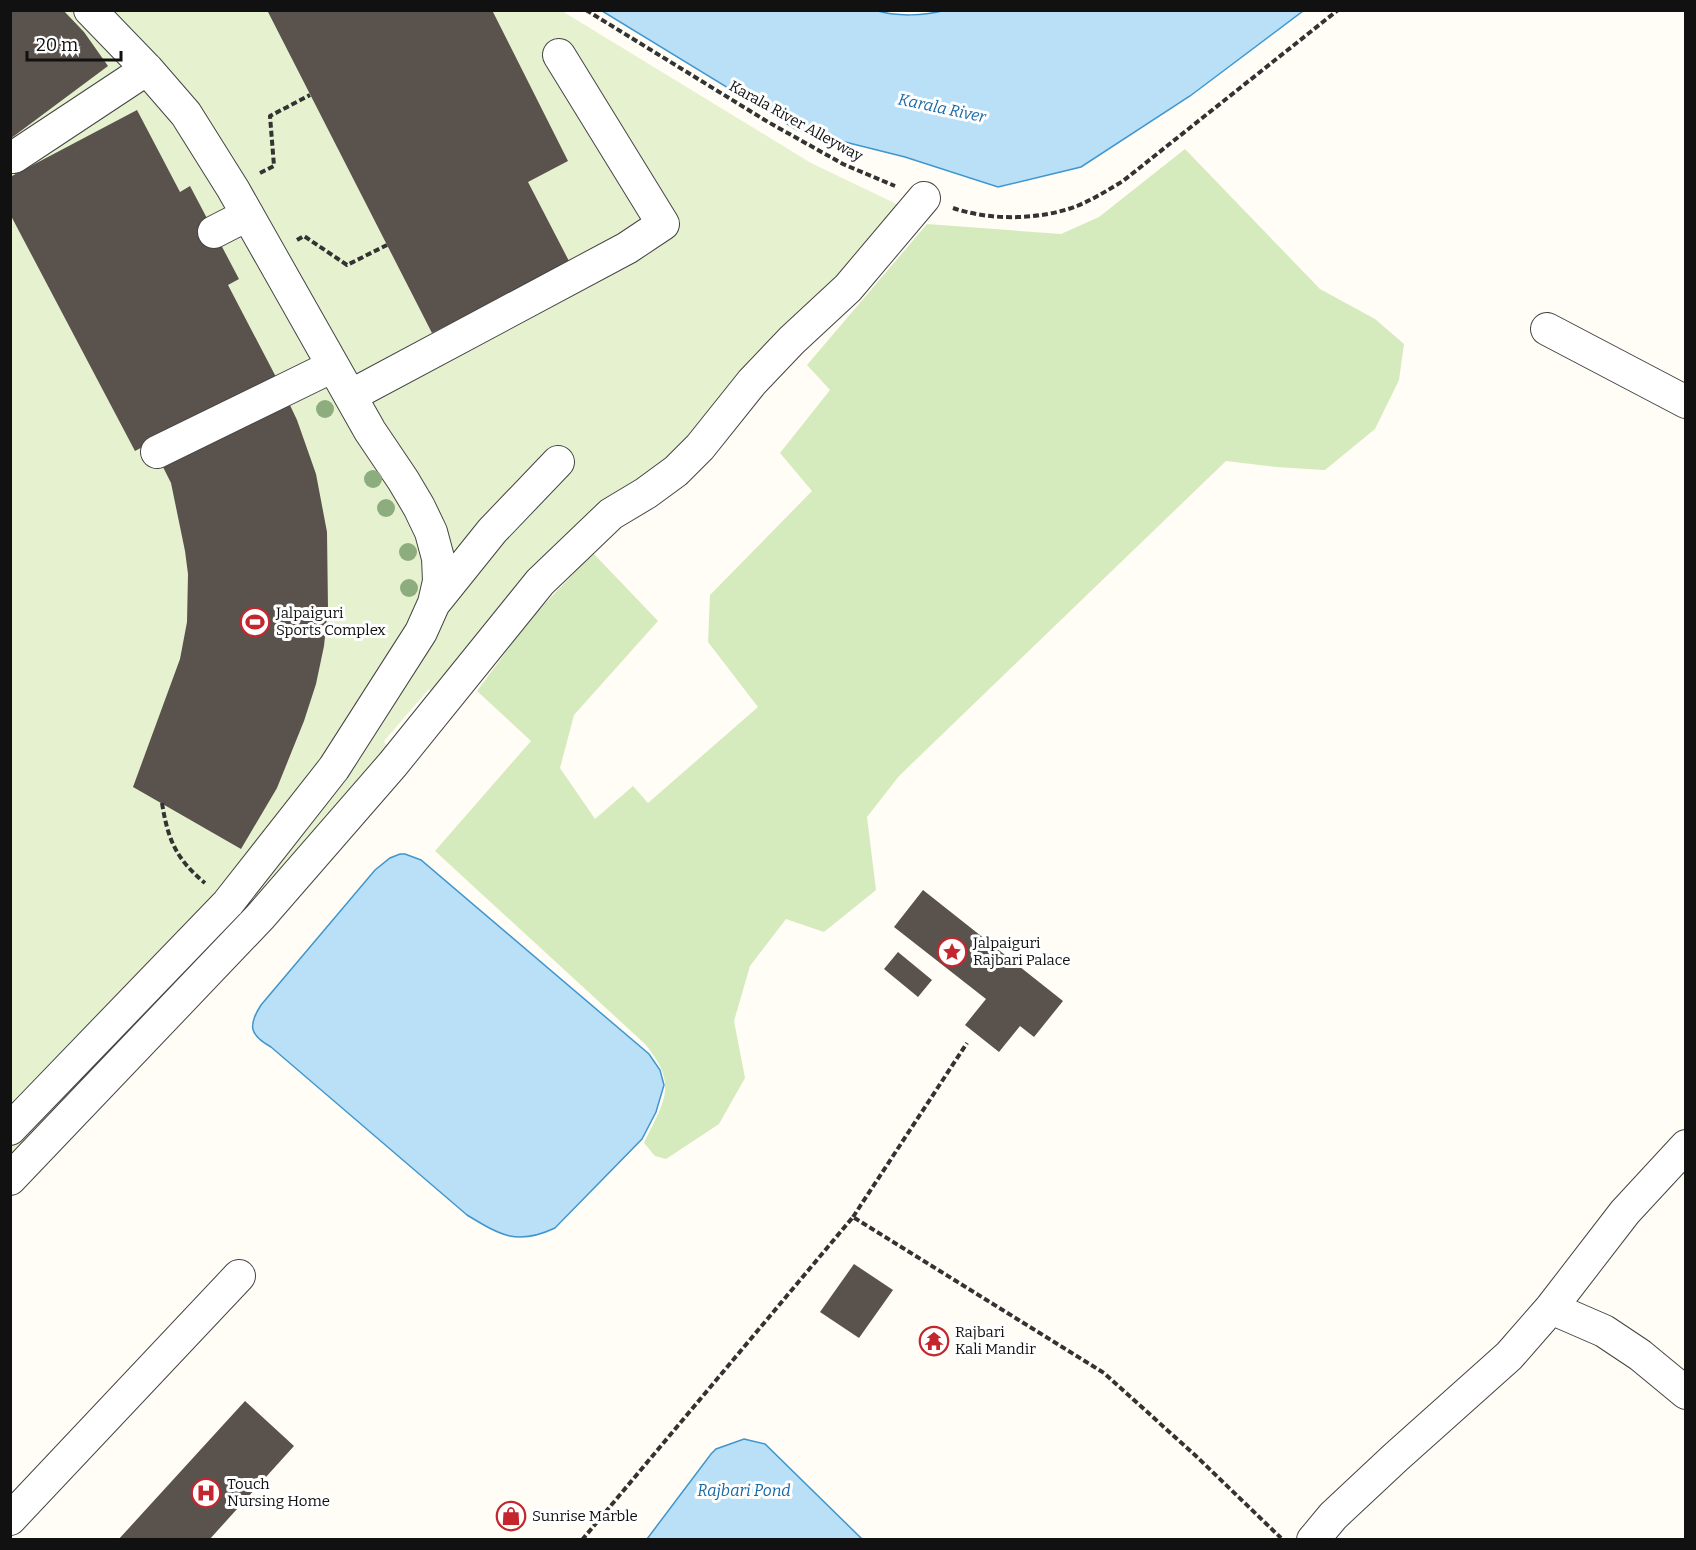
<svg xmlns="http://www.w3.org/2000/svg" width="1696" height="1550" font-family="Bitter,serif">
	<rect width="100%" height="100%" fill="#fffdf5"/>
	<path fill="#d5ebbd" d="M1185,149l135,140 55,30 29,25 -5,36 -24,49 -50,41 -49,-3 -50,-6 -327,315 -32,41 9,73 -52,42 -38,-13 -36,47 -16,55 11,57 -26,46 -53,35 -11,-3 -11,-13c20,-42 35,-58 1,-99l-210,-193 96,-110 -54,-50 54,-73 62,-65 65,68 -84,94 -14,53 35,51 38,-33 15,17 110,-96 -50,-65 2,-47 102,-104 -32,-38 50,-63 -23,-25 120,-141 134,10 38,-17z"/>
	<path fill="#e6f2cf" d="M11,11h551l249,152 96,46 -210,229 -257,253 -12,-1 -44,51 6,12 -379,414z"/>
	<path fill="#b9e0f7" stroke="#3f96cf" stroke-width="1.5" d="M874,10c23,7 50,6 72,0l357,1 -113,85 -109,71 -83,20 -93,-30 -108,-27 -195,-119z
		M400,854h5l16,6 228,194 11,16 4,15 -8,27 -14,27 -87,89c-38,18 -55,7 -88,-13l-196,-168c-22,-12 -23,-22 -10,-42l114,-135 15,-12z
		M744,1439l21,5 97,95h-215l64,-85 5,-5z"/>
	<path fill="#5a524d" d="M10,10h53l21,22 24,34 -98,73z
		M267,10h225l76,151 -40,21 42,81 -138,70z
		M137,110l43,82 10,-6 49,93 -11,6 48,92 -141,74 -125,-237v-37z
		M288,401l9,19 19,54 11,58 1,77 -4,37 -8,38 -12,37 -27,67 -36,61 -108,-62 47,-128 7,-37 1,-48 -3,-23 -14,-68 -11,-22z
		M923,890l140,111 -29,36 -14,-11 -21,26 -34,-27 21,-26 -92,-72z
		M898,952l34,28 -14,17 -34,-28z
		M854,1264l39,26 -34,48 -39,-26z
		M245,1401l49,45 -85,94h-91z"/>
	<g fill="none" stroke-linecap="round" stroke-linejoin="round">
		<g stroke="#444" stroke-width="34">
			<path id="minor" d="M14,157l133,-88
				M214,232l33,-17
				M1547,329l139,73
				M350,396l277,-148 36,-24 -104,-169
				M157,452l176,-86
				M435,602l57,-71 66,-69
				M10,1129l218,-226 106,-135 87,-136 13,-29 5,-22 -1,-23 -7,-26 -12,-25 -16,-27 -33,-49 -137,-242 -47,-75 -39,-45 -57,-59
				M10,1179l250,-262 133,-153 147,-182 71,-68 35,-21 30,-22 24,-24 52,-65 40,-42 56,-52 76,-90
				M1551,1308l53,23 36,24 46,38
				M10,1519l229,-243
				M1313,1540l20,-24 63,-59 113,-101 42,-48 74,-96 61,-66"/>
		</g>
		<path stroke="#333" stroke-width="4" stroke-dasharray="6 3" stroke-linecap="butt" d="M586,10l182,112 75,42 52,22
			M260,173l14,-7 -4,-50 40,-21
			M953,208c38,13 87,12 124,-2 17,-7 31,-16 46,-25l215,-171
			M297,240l7,-4 43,29 40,-20
			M162,803c6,37 14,56 43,80
			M853,1217l114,-174
			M582,1540l271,-323 251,156 92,83 85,82"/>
		<use href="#minor" stroke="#fff" stroke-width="32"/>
	</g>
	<g fill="#8dad7f">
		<circle cx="325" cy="409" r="9"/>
		<circle cx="373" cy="479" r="9"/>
		<circle cx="386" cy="508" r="9"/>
		<circle cx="408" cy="552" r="9"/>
		<circle cx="409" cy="588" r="9"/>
	</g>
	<defs>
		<g id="stadium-ring" transform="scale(1.5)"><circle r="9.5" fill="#fff" stroke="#c4262e" stroke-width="1.5"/><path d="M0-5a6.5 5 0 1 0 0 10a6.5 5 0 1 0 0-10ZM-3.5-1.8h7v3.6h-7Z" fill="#c4262e"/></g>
		<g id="sight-ring" transform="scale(1.5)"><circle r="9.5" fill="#fff" stroke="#c4262e" stroke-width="1.5"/><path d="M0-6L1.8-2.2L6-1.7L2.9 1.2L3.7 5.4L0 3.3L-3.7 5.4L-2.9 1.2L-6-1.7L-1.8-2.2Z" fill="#c4262e"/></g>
		<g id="temple-ring" transform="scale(1.5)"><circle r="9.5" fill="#fff" stroke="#c4262e" stroke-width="1.5"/><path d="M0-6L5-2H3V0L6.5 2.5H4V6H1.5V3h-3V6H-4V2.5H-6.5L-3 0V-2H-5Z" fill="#c4262e"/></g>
		<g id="hospital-ring" transform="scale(1.5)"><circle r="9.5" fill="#fff" stroke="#c4262e" stroke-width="1.5"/><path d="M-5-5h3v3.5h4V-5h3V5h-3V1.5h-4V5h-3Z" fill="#c4262e"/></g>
		<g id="shop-ring" transform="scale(1.5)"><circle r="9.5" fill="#fff" stroke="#c4262e" stroke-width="1.5"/><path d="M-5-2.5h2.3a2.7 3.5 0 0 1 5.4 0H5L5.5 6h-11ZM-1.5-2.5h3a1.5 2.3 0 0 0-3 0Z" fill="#c4262e"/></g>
	</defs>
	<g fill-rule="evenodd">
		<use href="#stadium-ring" x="255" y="622"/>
		<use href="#sight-ring" x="952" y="952"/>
		<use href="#temple-ring" x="934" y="1341"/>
		<use href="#hospital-ring" x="206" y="1493"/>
		<use href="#shop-ring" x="511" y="1516"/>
	</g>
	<g text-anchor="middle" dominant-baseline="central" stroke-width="6" stroke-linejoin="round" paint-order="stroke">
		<g font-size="15" fill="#111" stroke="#fff">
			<text transform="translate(796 121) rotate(29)">Karala River Alleyway</text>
		</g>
		<g font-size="15" fill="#111" stroke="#fff" text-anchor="start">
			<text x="276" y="613">Jalpaiguri<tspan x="276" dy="17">Sports Complex</tspan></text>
			<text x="973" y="943">Jalpaiguri<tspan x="973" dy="17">Rajbari Palace</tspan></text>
			<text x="955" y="1332">Rajbari<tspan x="955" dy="17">Kali Mandir</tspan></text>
			<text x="227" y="1484">Touch<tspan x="227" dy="17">Nursing Home</tspan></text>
			<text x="532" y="1516">Sunrise Marble</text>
		</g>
		<g font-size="16" font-style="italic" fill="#1768a6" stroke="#fff">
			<text transform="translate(942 108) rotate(12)">Karala River</text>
			<text x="744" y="1490">Rajbari Pond</text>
		</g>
	</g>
	<rect width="1696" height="1550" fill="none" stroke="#111111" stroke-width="24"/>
	<path d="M27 51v9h94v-9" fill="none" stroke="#111111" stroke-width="3"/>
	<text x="36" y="51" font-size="18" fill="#111111" stroke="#ffffff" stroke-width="4.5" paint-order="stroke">20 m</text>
</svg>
